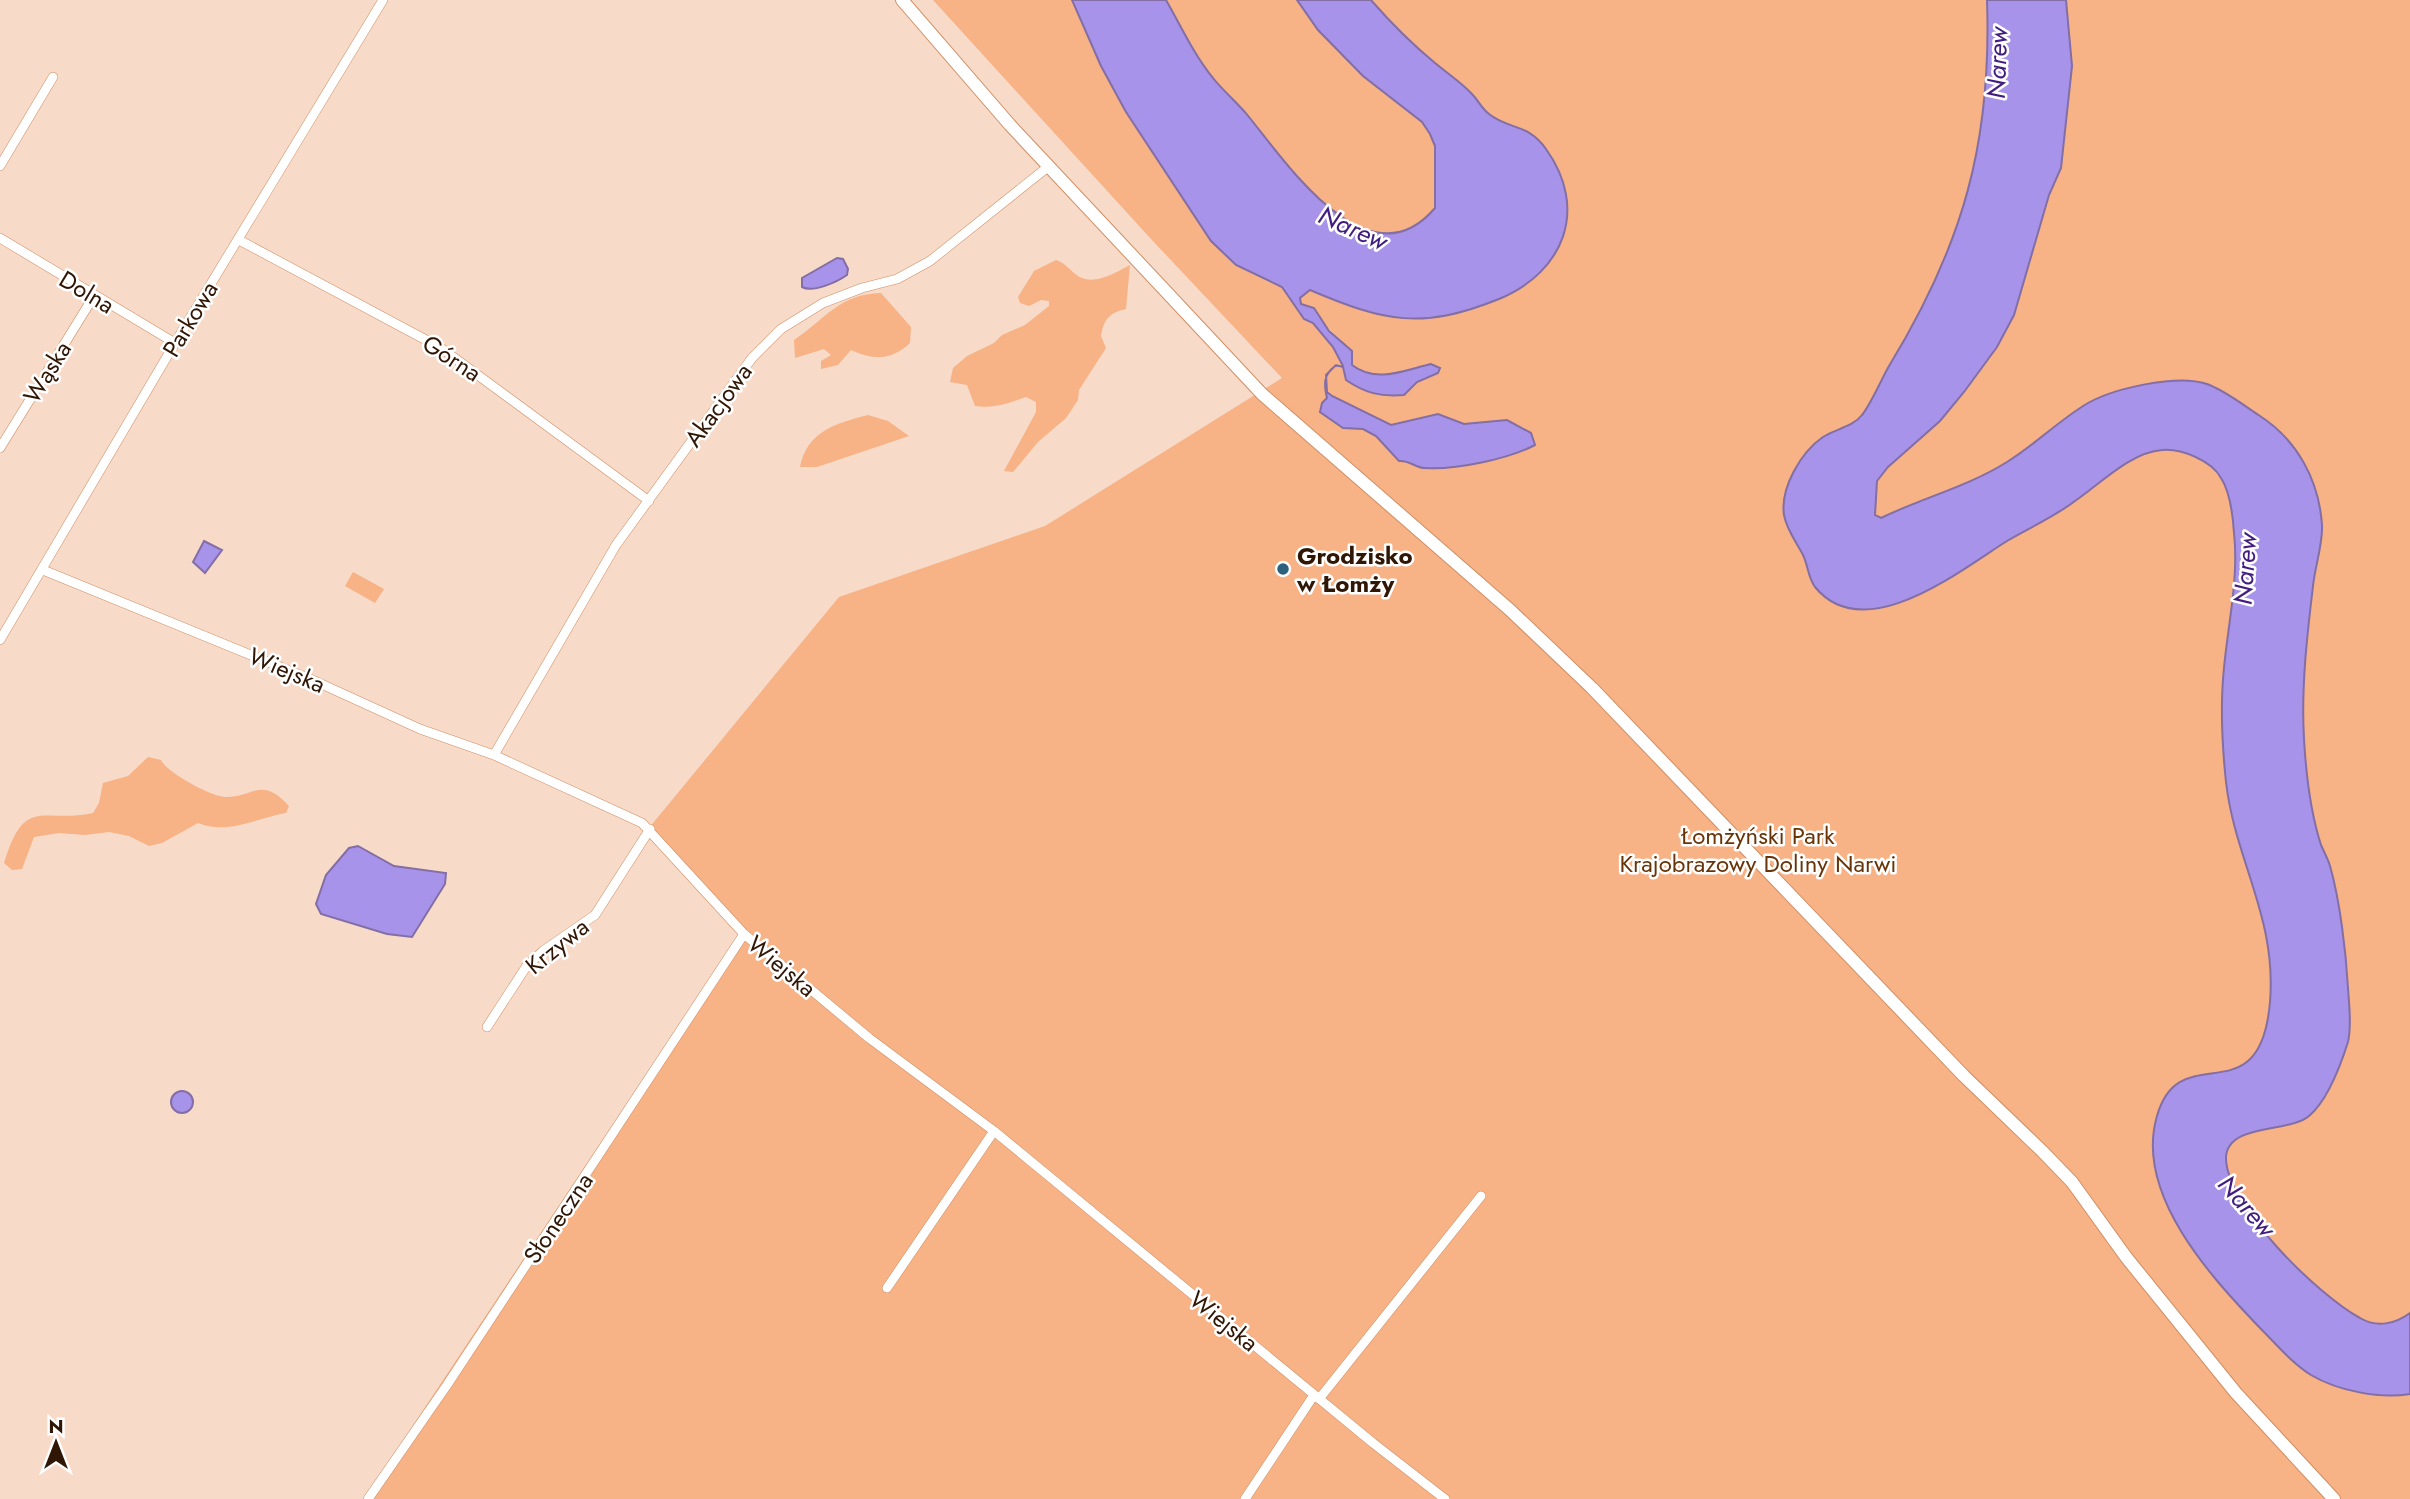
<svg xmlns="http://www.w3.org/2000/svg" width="2410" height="1499" font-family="Jost,sans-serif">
	<rect width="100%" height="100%" fill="#f7dac8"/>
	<path fill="#f7b286" d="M933,0h139l29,66 25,46 85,129 25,24 46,22 22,32 37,22 -17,-17 -10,-16 -13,-4 -1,-9 10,-5 30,13 47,10 -287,-313h1310v1499h-2046l380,-572 -95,-99 190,-231 206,-71 237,-148 -131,-139z
		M1056,260c11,4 13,10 22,16 16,10 37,-3 52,-11l-4,44c-17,4 -22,10 -25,27l5,12 -27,42 -1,10 -12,18 -28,24 -25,30 -9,-1 32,-59v-10l-10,-5c-17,6 -33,12 -51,9l-8,-21 -17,-3 3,-14 14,-12 27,-13 8,-8 23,-10 24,-19v-5l-8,-1 -12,6 -9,-3 -2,-6 16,-26z
		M881,293l30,34 -1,16c-19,18 -37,17 -59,7l-13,15 -17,4v-8l10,-6 -7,-6 -29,9 -1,-18c33,-22 45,-46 87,-47z
		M868,415l20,6 21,15 -92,31h-17c7,-36 37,-44 68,-52z
		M353,572l31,17 -9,14 -30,-17z
		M148,757l13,3c5,12 49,36 64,37 28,1 36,-22 64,9l-3,7c-30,5 -58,22 -88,10l-36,20 -13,3 -20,-10 -20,-4 -24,3 -26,-2 -25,4 -12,32 -10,1 -8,-7c21,-69 38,-39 89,-50l6,-10 4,-20 25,-7z"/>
	<path fill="#a793e9" stroke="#836ea5" stroke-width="2" d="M1072,0h94c15,26 28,55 47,78 11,14 25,25 36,39 38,47 120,169 186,91v-62l-5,-12 -8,-12 -59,-46 -45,-46 -21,-30h74c20,23 41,44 64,63 12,10 27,20 37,31 7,7 9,14 17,20 20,16 39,9 57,35 43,60 18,123 -47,150 -77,31 -114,23 -189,-9l-10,8 1,6 13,4 15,23 23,20v14c25,19 52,5 79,-1l9,4 -2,5 -21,9 -13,13c-24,2 -39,-2 -58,-15l-3,-13 -7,-2 -10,10 1,17 5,4 59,29 47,-11 26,10 43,-4 24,13 4,12c-27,14 -79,25 -110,23 -10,0 -15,-8 -26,-7l-23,-25 -13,-7 -20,-1 -23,-16 2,-9 5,-5c-3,-13 -4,-23 8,-32 3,-1 6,1 8,0l-10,-19 -20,-24 -9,-4 -22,-32 -46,-22 -25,-24 -85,-129 -25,-46z
		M1987,0h79l6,66 -11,102 -12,27 -35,120 -17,32 -33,45 -24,29 -52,46 -11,14 -2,34 6,3c41,-20 86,-31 126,-56 28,-17 52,-42 81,-59 27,-15 89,-29 119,-19 19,7 36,21 53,32 37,24 59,64 62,109 1,19 -7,41 -9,61 -6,50 -12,102 -9,153 2,35 6,72 17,106 3,7 7,14 9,21 10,35 16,86 18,122 1,17 4,37 0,54 -7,22 -21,59 -39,74 -20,17 -81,7 -83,41 -1,48 93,139 134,161 17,10 35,6 50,-5v81c-30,5 -72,-3 -99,-19 -19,-12 -34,-30 -50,-46 -50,-52 -127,-135 -104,-213 23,-81 103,3 113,-114 7,-85 -35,-141 -44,-220 -4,-38 -6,-76 -2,-114 4,-44 15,-90 10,-135 -1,-16 -4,-41 -13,-55 -9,-17 -40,-30 -59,-28 -31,2 -62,34 -87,51 -21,16 -46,27 -68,40 -45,28 -142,107 -192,46 -7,-9 -7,-22 -12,-32 -7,-14 -16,-24 -19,-40 -4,-27 17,-63 39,-78 12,-8 30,-10 39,-22 9,-11 19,-35 27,-49 74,-121 103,-224 98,-366z
		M837,258l6,1 5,10 -1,6c-10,7 -34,18 -45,12v-9z
		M204,541l18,9 -17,23 -12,-11z
		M358,846l36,20 52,7 -1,11 -33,53 -25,-3 -66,-20 -5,-10 10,-29 23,-27z
		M171 1102a11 11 0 1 1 22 0a11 11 0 1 1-22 0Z"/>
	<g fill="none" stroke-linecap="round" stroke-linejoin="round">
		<g stroke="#d08e63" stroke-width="10">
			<path id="minor" d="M0,166l53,-89
				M0,238l175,105
				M239,240l202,108 208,153
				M0,448l94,-152
				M43,570l274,112 103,47 74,26 148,68 102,111 125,104 125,93 379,312 72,56
				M0,640l175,-297 208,-343
				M494,755l122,-210 136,-187 29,-29 42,-26 39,-15 35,-9 33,-18 119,-95
				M487,1027l39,-60 17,-16 52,-36 55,-86
				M887,1288l107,-157
				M1319,1399l162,-203
				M368,1499l79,-114 297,-451
				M1245,1499l69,-104"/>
		</g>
		<g stroke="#d08e63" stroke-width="14">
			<path id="tertiary" d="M902,0l108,125 252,269 248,216 82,78 372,388 78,75 30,31 54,75 110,136 98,106"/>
		</g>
		<use href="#minor" stroke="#fff" stroke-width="9"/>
		<use href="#tertiary" stroke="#fff" stroke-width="12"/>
	</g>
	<circle fill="#2c627d" stroke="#fff" stroke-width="2.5" cx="1283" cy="569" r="7"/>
	<g text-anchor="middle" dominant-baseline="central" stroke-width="5" stroke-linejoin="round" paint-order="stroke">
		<g font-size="24" fill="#301605" stroke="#fff">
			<text transform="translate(87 292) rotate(31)">Dolna</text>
			<text transform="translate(190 319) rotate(-59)">Parkowa</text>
			<text transform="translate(452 358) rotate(33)">Górna</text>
			<text transform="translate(47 372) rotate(-58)">Wąska</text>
			<text transform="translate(718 405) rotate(-54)">Akacjowa</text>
			<text transform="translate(287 670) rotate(23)">Wiejska</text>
			<text transform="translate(557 946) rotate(-39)">Krzywa</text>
			<text transform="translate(782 966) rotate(40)">Wiejska</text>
			<text transform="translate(558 1218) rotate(-56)">Słoneczna</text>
			<text transform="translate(1224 1321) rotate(39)">Wiejska</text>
		</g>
		<g font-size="24" font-weight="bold" fill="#301605" stroke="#fff" text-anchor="start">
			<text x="1297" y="555">Grodzisko<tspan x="1297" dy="28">w Łomży</tspan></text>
		</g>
		<g font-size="24" fill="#693408" stroke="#fff">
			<text x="1758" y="835">Łomżyński Park<tspan x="1758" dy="28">Krajobrazowy Doliny Narwi</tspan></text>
		</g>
		<g font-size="26" font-style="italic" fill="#411d80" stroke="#fff">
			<text transform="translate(1997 63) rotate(-88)">Narew</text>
			<text transform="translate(1353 228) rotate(24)">Narew</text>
			<text transform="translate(2245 569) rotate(-86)">Narew</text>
			<text transform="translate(2247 1206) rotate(49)">Narew</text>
		</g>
	</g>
	<g transform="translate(56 1443)" stroke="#ffffff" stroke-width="5" paint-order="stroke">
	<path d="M0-5L12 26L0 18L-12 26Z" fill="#301605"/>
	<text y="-10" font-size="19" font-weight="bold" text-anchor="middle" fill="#301605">N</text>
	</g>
</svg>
